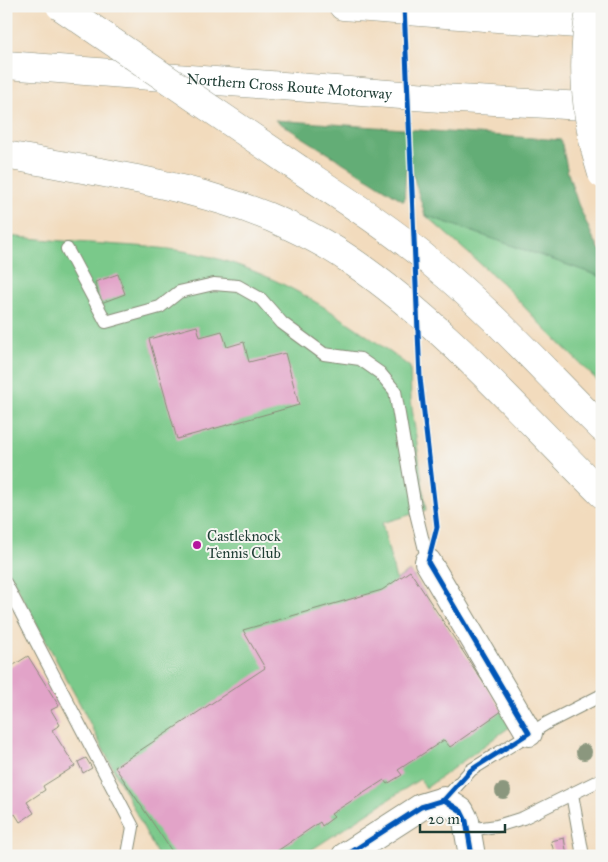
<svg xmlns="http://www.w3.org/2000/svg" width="608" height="862" font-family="'IM FELL Great Primer',serif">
	<rect width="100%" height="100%" fill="#f6f6f2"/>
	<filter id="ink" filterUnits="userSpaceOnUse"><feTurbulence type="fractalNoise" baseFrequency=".02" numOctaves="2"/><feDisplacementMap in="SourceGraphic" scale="10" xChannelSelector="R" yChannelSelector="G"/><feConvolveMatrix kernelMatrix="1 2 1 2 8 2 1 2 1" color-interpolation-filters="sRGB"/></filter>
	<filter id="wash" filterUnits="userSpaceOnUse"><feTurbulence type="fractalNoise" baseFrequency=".0096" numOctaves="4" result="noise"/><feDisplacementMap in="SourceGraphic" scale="20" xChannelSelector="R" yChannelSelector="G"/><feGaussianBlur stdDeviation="1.12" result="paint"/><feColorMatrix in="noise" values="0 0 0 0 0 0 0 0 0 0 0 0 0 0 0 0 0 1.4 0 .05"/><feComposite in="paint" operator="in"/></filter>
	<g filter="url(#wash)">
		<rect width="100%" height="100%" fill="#f2dbbd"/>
		<path fill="#7ac98a" stroke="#4c835f" d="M425,215l177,62v108l-59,-58 -41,-44z
			M6,236c33,3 66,6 99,8 28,2 56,3 84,8 85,16 153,64 221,115l1,33 15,110 -44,13 14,57 14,-9 101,155 -85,62 -6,-9 -118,77h-144l-79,-154 -73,-135z"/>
		<path fill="#63ad76" stroke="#417555" d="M275,120l286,20 7,33 10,31 16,36 8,13v24l-177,-62 -14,-46h-5l-2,32z"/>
		<g id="blocks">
			<path fill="#e2a3c8" d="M118,274l7,20 -24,9 -6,-21z
				M197,326l3,11 22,-6 5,16 17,-5 5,20 36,-9 14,52 -122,34 -28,-100z
				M410,571l92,140 -52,36 -6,-7 -46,30 4,5 -15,9 -3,-4 -53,34 3,3 -12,9 -2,-4 -50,34h-95l-60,-89 150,-99 -22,-38 139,-40z
				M28,656l31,50 -8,4 9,15 -8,5 23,36 -32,20 2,4 -18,12 7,11 -14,9 -5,-8 -9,6v-150z
				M86,758l6,10 -9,5 -5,-11z
				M564,838l3,18h-12l-4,-15z"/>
		</g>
	</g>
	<g filter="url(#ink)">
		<use href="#blocks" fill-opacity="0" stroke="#888c78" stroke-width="1"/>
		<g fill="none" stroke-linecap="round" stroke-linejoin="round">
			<g stroke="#888c78" stroke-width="14">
				<path id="lane" d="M67,249l39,73 54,-15 19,-15 35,-8 24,2 23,13 21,24 42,31 36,5 20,14 15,18 21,122 12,49
					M6,584l127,243 -5,27
					M572,794l11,62
					M444,800l27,-30 76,-47 55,-28
					M468,830l29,-4 26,-8 79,-39"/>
			</g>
			<g stroke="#888c78" stroke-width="28">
				<path id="street" d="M428,562l101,171
					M345,856l76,-49 23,-7 17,11 5,10 6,35"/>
			</g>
			<g stroke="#888c78" stroke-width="29">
				<g id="highway">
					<path d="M343,6l259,20"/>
					<path id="s1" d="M6,65l435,33 161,9"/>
					<path d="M6,155c73,14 148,24 218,46 43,13 90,34 126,59 95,65 171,154 252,234"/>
					<path d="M299,169c47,31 93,61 136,97 60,49 112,108 167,162"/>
				</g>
			</g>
			<use href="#lane" stroke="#fff" stroke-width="12"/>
			<use href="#street" stroke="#fff" stroke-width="26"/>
			<use href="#highway" stroke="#fff" stroke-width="28"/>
			<g stroke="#888c78" stroke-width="29" stroke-linecap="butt">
				<path id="highway-bridge" d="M60,6l239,163
					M591,6c-11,54 -6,116 11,168"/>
			</g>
			<use href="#highway-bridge" stroke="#fff" stroke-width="28"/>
			<g stroke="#f6f6f2" stroke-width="8">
				<path id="cycleway" d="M404,6l16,372 17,149 -9,35 101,171 -58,37 -27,30
					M444,800l17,11 5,10 6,35
					M345,856l76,-49 23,-7"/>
			</g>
			<use href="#cycleway" stroke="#0057b8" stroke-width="5"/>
		</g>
		<g fill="#8b977e">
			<circle cx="584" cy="752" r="8"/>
			<circle cx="503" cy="791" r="8"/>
		</g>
	</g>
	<circle fill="#b5179e" stroke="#f6f6f2" stroke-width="2" cx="197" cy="545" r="5"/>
	<g text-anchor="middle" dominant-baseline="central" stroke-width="4" stroke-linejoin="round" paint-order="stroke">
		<g font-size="15" fill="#1f3d34" stroke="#f6f6f2">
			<text stroke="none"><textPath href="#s1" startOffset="284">Northern Cross Route Motorway</textPath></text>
		</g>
		<g font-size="15" fill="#1f3d34" stroke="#f6f6f2" text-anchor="start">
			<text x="207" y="536">Castleknock<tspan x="207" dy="17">Tennis Club</tspan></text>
		</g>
	</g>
	<rect width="608" height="862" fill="none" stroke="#f6f6f2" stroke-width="25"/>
	<path d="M420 824v8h85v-8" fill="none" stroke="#1f3d34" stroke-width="2.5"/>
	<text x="428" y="824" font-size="15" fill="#1f3d34" stroke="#f6f6f2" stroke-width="4" paint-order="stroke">20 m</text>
</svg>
